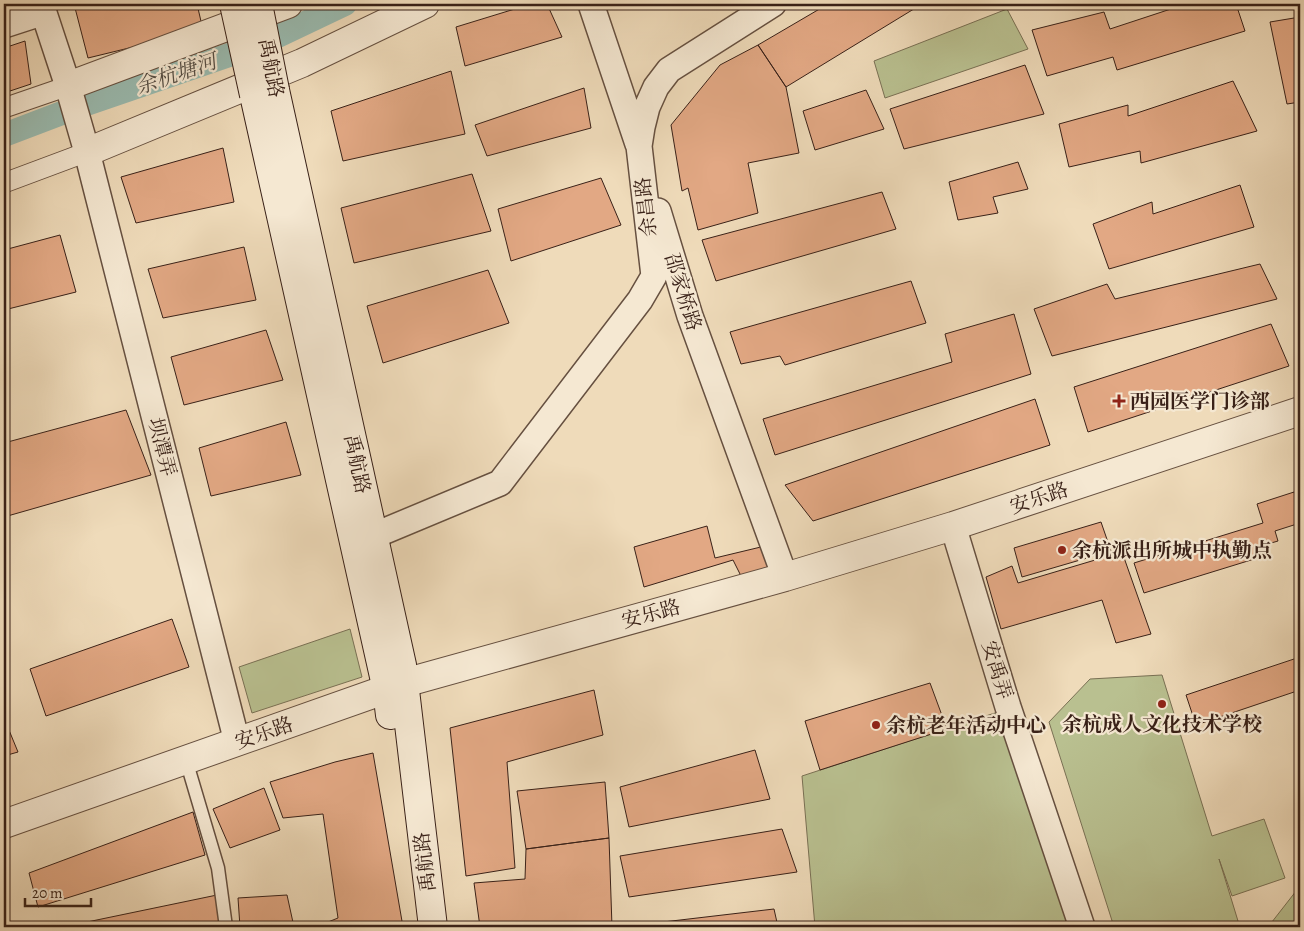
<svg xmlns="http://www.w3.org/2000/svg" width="1304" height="931" font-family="Alegreya,'Noto Serif SC',serif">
	<rect width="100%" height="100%" fill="#efdbba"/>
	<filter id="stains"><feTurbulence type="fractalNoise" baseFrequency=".004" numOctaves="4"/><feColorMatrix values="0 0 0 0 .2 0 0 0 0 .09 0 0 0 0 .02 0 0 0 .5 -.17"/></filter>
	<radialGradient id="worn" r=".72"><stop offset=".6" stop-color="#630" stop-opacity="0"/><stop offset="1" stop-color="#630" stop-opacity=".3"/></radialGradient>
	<path fill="#b9c090" stroke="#797054" d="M1007,9l21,40 -143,49 -11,-37z
		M350,629l12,48 -110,36 -13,-46z
		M1162,675l50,161 52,-17 21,59 -53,18 -13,-37 19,62 -5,6h-119l-65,-205 41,-43z
		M1001,711l70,216h-256l-13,-151z
		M1300,886v41h-32z"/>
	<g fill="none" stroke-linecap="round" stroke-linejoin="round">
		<path stroke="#9abbb0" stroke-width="24" d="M4,135l71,-27 186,-64 84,-40"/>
	</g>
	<path fill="#e2a884" stroke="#392118" d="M74,4h123l6,26 -115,28z
		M531,4h16l15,33 -97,29 -9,-39z
		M828,4h94l-136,83 -28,-42z
		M1186,4h50l9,27 -128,39 -4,-13 -66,19 -15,-46 72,-18 6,17z
		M1300,17v85l-13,2 -17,-82z
		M25,41l6,43 -27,9v-45z
		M758,45l28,42 13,66 -51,10 10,50 -60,17 -10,-42 -6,3 -11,-66 49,-60z
		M1025,65l19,49 -140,35 -14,-40z
		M451,71l14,63 -122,27 -12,-50z
		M1233,81l24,50 -116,32 -1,-12 -71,16 -10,-43 69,-19v11z
		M584,88l7,40 -104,28 -12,-31z
		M866,90l18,39 -69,21 -12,-39z
		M223,148l11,54 -98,21 -15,-46z
		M1018,162l10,27 -35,8 5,16 -40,7 -9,-38z
		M472,174l19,57 -137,32 -13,-55z
		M601,178l20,47 -110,36 -13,-52z
		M1240,185l14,42 -145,42 -16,-45 59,-22 1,12z
		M882,192l14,37 -180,52 -14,-41z
		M60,235l16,57 -72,18v-60z
		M244,247l12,53 -93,18 -15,-49z
		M1260,264l17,35 -225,57 -18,-47 73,-25 8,15z
		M488,270l21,53 -126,40 -16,-57z
		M911,281l15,42 -141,42 -5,-9 -39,8 -11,-32z
		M1014,314l17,60 -256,81 -12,-36 189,-57 -7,-28z
		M1271,324l18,42 -201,66 -14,-45z
		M266,330l17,50 -99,25 -13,-48z
		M1035,399l15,46 -237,76 -28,-36z
		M126,410l25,65 -147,42v-74z
		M286,422l15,53 -90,21 -12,-48z
		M1294,492l6,19v12l-25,8 3,10 -17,5 3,10 -120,37 -10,-30 129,-40 -6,-19z
		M1101,522l10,29 -89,26 -8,-29z
		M707,526l8,32 50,-12 7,20 -31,10 -8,-16 -89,27 -10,-40z
		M1122,552l29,82 -35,9 -14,-43 -101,29 -15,-52 26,-11 6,17z
		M172,619l17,48 -143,49 -16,-47z
		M1300,657v33l-104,35 -10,-30z
		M930,683l17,46 -127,41 -15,-49z
		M594,690l9,45 -96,27 8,106 -49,8 -16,-148z
		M4,718l14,34 -14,4z
		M755,750l15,49 -141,28 -9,-40z
		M373,753l30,174h-80v-3l15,-6 -15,-104 -40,4 -13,-36 65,-20z
		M605,782l4,56 -83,11 -9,-58z
		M264,788l16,42 -50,18 -17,-39z
		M193,812l12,43 -167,52 -9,-34z
		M782,829l15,43 -168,25 -9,-41z
		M609,838l3,89h-132l-6,-44 51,-4 1,-30z
		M217,895l6,32h-160z
		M287,895l7,32h-54l-2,-29z
		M774,909l4,18h-148l-1,-1z"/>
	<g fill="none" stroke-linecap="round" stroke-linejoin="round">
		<g stroke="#665040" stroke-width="15">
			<path id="service" d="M186,760l32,108 8,59"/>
		</g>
		<g stroke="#665040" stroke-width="21">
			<path id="pedestrian" d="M4,108l64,-22
				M4,183l83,-31"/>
		</g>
		<g stroke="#665040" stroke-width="28">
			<path id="minor" d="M41,4l27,82 19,66 150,590
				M591,4l47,140
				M4,25l40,-13
				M658,211l32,105 95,261
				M953,526l55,181 74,220
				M373,536l127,-53 140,-183 14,-24 -15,-130 3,-19 5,-20 9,-20 13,-17 104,-66"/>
		</g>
		<g stroke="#665040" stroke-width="30">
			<path id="tertiary" d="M68,86l220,-82
				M87,152l215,-89 123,-59
				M4,824l400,-141 381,-106 168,-51 347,-115"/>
		</g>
		<g stroke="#392118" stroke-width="30">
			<path id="secondary" d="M275,90l127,575 31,262
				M254,95l133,595 3,25"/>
		</g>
		<use href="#service" stroke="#f5e8d2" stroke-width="12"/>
		<use href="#pedestrian" stroke="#f5e8d2" stroke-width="19"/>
		<use href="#minor" stroke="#f5e8d2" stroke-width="25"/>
		<use href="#tertiary" stroke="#f5e8d2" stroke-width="28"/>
		<use href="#secondary" stroke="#f5e8d2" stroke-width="28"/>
		<g stroke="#392118" stroke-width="30" stroke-linecap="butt">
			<path id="secondary-bridge" d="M234,4l20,91
				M258,4l17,86"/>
		</g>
		<use href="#secondary-bridge" stroke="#f5e8d2" stroke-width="28"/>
	</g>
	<g fill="#8f2418" stroke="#f5e8d2" stroke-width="2">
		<path d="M1116.5 393.5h5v5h5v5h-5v5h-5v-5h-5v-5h5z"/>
		<circle cx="1062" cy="550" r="5"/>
		<circle cx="1162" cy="704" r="5"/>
		<circle cx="876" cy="725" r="5"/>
	</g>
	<g text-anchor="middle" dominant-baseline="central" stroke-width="4.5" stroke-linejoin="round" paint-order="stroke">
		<g font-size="20" fill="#392118" stroke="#f5e8d2">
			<text transform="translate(271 68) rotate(79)">禹航路</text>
			<text transform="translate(646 207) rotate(-97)">余昌路</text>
			<text transform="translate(683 292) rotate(73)">邵家桥路</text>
			<text transform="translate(162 447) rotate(76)">坝潭弄</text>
			<text transform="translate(357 464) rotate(78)">禹航路</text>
			<text transform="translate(1039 498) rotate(-18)">安乐路</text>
			<text transform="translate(651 614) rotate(-15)">安乐路</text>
			<text transform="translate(997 670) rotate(73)">安禹弄</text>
			<text transform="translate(264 733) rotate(-19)">安乐路</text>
			<text transform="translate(425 862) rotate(-97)">禹航路</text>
		</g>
		<g font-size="20" font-weight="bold" fill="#392118" stroke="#f5e8d2" text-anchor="start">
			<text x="1130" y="401">西园医学门诊部</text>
			<text x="1072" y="550">余杭派出所城中执勤点</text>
			<text x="1162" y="724" text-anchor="middle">余杭成人文化技术学校</text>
			<text x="886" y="725">余杭老年活动中心</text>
		</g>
		<g font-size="21" font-style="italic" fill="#564f46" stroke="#f5e8d2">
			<text transform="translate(176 74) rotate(-19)">余杭塘河</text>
		</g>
	</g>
	<rect width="1304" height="931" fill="none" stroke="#efdbba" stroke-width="20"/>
	<rect x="5" y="5" width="1294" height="921" fill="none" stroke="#392118" stroke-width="2.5"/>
	<rect x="10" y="10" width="1284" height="911" fill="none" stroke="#392118"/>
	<path d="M25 898v8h66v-8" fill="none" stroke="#392118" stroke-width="2.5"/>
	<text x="32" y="898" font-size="15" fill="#392118" stroke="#f5e8d2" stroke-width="4" paint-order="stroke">20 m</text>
	<rect width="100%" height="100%" filter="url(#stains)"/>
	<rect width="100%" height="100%" fill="url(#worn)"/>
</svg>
